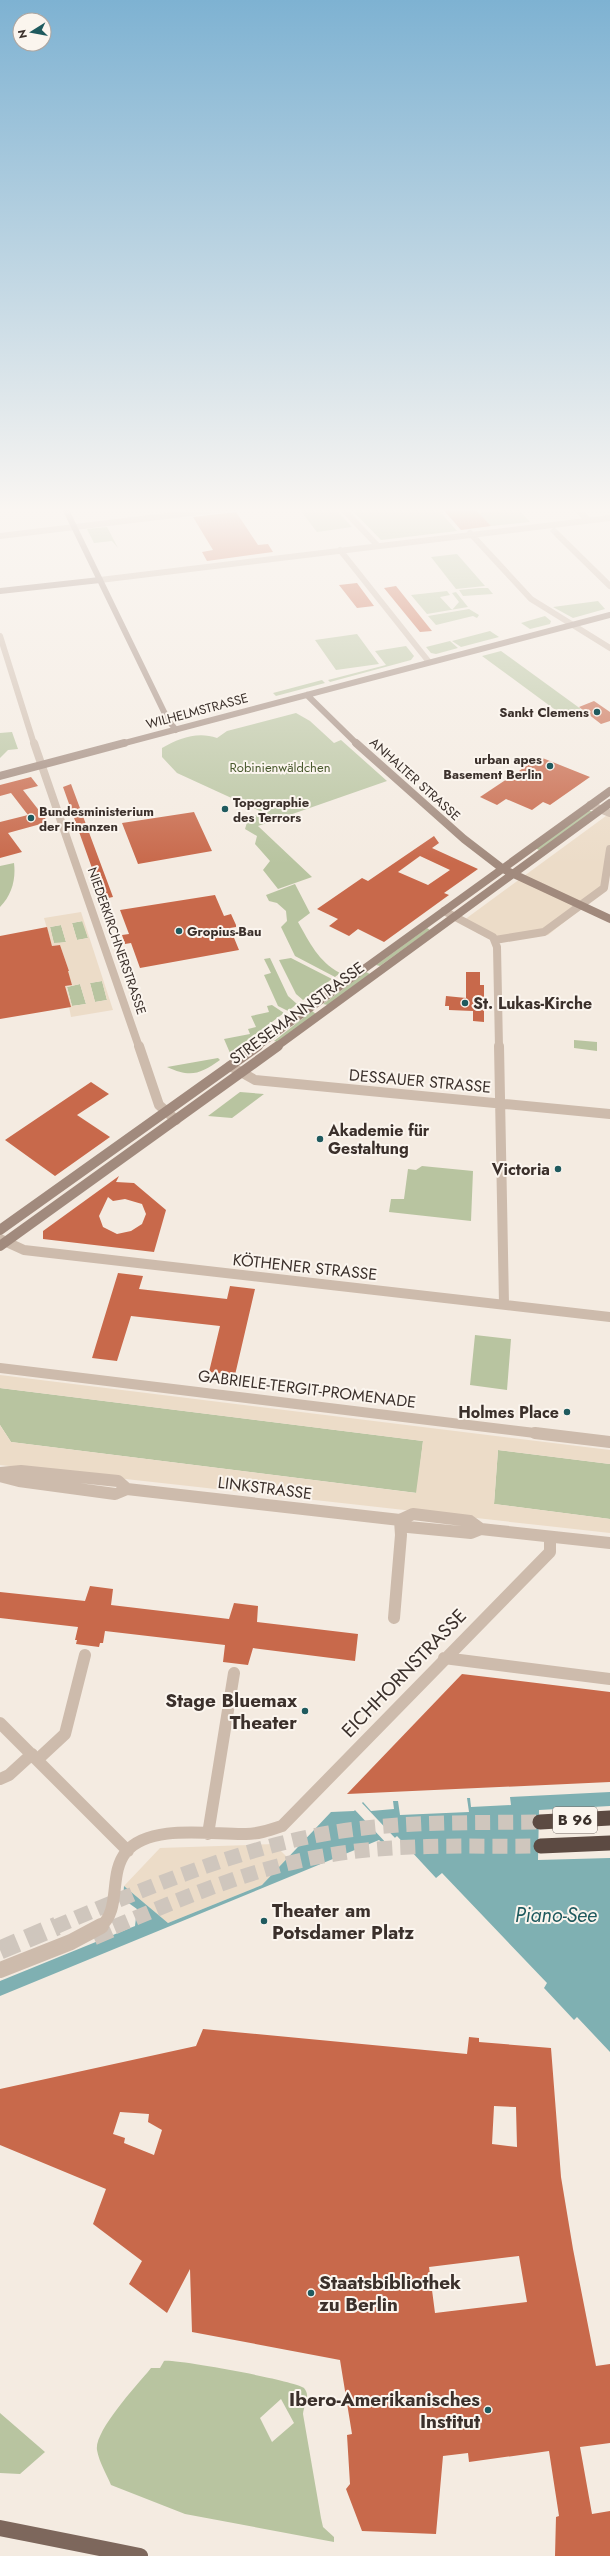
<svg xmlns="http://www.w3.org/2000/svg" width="610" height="2556" font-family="Jost,sans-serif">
	<rect width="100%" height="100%" fill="#f4ebe1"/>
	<path fill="#b8c4a0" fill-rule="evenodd" d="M297,506h35l20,21 -35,5z
		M348,506h87l22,25 -76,9z
		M517,508l13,14 -39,4 -13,-13z
		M107,527l11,21 -6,-7 -18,2 -7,-14z
		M457,554l28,32 -29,3 -25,-32z
		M479,588h9l5,6 -30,2 -4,-6z
		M447,591l3,4 -10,2 12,13 7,-8 -7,-9 4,-1 12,15 -41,7 -16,-19z
		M598,601l7,8 -32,9 -20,-11z
		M469,609l10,6 -2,3 -4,-2 -37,9 -8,-9z
		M545,616l6,5 -1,3 -20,5 -9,-6z
		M490,631l9,6 -38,10 -9,-6z
		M357,634l22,30 -43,6 -21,-30z
		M450,641l8,7 -22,6 -5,-1 -5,-6z
		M406,646l8,10 -3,4 -81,22 -2,-2 58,-15 -11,-14z
		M501,651l84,61 -20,5 -83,-61z
		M322,680l3,3 -49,13 -3,-3z
		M296,713l14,8 24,22 7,-3 46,41 -129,45 54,51 -34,12 -15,-19 7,-9 -15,-17 2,-8 -12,-7 3,-10 14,-7 -85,-39 -15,-16v-9c17,-10 36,-17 55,-10l10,-7z
		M12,732l6,17 -10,1 -8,8v-25z
		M588,810l6,2 -55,38 -4,-2z
		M14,863c2,16 -2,32 -14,44v-41z
		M295,884l15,29 -12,9c12,21 20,39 42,51l-5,4 -40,-21 -14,-29 6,-6 -1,-10 -9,-8 -8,-2 -3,-6z
		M83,921l5,17 -11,2 -5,-17z
		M61,925l5,17 -12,2 -4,-17z
		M427,928l3,2 -50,36 -4,-1z
		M270,958l18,38 9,8 -9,7 -10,-5 -14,-31 7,-2 -7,-14z
		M291,958l41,21 -29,21 -7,-6 -17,-34z
		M366,972l4,2 -42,31 -5,-1z
		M102,981l5,19 -12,2 -5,-19z
		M80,984l6,20 -14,2 -5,-19z
		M272,1005l12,8 -54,40 -6,-14 26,-5 -2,-5 8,-2 -5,-11 18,-4 -2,-6z
		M312,1011l4,3 -38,28 -4,-1z
		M574,1040l23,2v9l-23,-3z
		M218,1058l2,2c-20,14 -29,18 -53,7z
		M240,1092l24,2 -32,24 -24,-2z
		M422,1166l51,5 -2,50 -82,-9 2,-13h13l4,-30 8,1z
		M475,1335l36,4 -4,51 -37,-5z
		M0,1388l423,53 -6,52 -406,-51 -11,-17z
		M498,1450l112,14v55l-116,-15z
		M164,2361c12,-2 133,20 140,27 7,8 0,17 -1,26l18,104 2,9 11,10v5l-149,-28 -74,-29c-4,-10 -12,-23 -14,-35 -3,-18 38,-63 50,-77l4,-5h9zM281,2399l13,24 -22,19 -12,-24z
		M0,2413l45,39 -25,22 -20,-1z"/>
	<path fill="#ecdcc8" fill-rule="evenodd" d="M610,813v55l-3,20 -59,47 -55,6 -33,-18z
		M81,912l32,98 -42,7 -6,-31 7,-1 -5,-14h2l-9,-26 -8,1 -8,-28zM82,921l6,17 -11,2 -5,-17zM61,925l5,17 -12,1 -4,-16zM102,981l5,19 -12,2 -5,-19zM80,984l6,20 -14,2 -5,-19z
		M0,1375l610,75v14l-112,-14 -4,54 116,15v14l-610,-68v-40l11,17 405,51 7,-52 -423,-53z
		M274,1844l14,14 -26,27 -94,38 -44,-37 36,-38z"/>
	<path fill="#7fb0b2" d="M610,1792v14l-71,4 -1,50 72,-2v194l-33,-35 -3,3 -30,-32 3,-5 -105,-110 -6,5 -39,-42 -11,10 -7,-6 -379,156v-15l135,-55 2,-17 -14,-10 1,-13 44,37 94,-38 69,-73 23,-1 9,-9 8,9 23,-2 -1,-8h5l2,14 69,-3 -2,-14h3l1,9 40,-2 -1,-8z"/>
	<path fill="#f4ebe1" d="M361,1802l35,37 -7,7 -35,-37z"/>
	<path fill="#c8694b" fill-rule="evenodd" d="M440,506h32l19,20 -30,4z
		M236,512l22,33 10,-1 5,8 -66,9 -5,-9 11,-2 -20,-33z
		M357,583l17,23 -17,2 -18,-23z
		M396,586l36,45 -12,1 -36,-44z
		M594,701l16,11v9l-9,3 -22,-17z
		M540,757l50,20 -40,28 -7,-3 -11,8 -26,-11 -9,6 -17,-8z
		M31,777l7,9 -15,4 25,32 -40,11 14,19 -22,6v-36l28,-7 -17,-22 -11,3v-11z
		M71,784l42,113 -10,2 -40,-112z
		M194,812l18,39 -74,13 -16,-41z
		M434,836l5,7 -7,5 46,21 -34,24 5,2 -65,47 -26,-13 -9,7 -20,-10 9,-7 -21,-10 45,-31 6,3zM420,856l30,14 -22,15 -30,-13z
		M215,895l9,21 7,-2 5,11v2l-6,1 9,22 -99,18 -9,-25 -6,1 -3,-9 7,-1 -9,-24z
		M47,927l5,19 8,-1 9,26h-1l4,14 -7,1 6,21 -71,12v-83z
		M466,972h14v13h4v37l-11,-1v-10l-24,-1v-4h-4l1,-10 20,2z
		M91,1082l18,12 -32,21 33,22 -55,39 -50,-36z
		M119,1176l-3,6 18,1 32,27 -12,42 -111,-13v-8zM108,1197l5,4 12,-2 17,5 4,10 -4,10 -11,7 -14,3 -14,-7 -4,-11z
		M118,1273l25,3 -4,13 88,10 3,-13 25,3 -20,86 -26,-3 11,-46 -89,-10 -14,45 -25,-3z
		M90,1586l23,3 -2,16 118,14 5,-16 24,3 -1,16 101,12 -3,27 -102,-13 -5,17 -25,-3 2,-17 -120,-14 -2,12h-3l-1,4 -23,-3 1,-4h-2l3,-13 -78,-9v-26l85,9z
		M462,1674l148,18v90l-263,12z
		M203,2029l264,25 2,-17 10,1v4l72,6 10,129 12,72 23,117 14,-2v79l-30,4 12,67 18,-3v45h-55l1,-39 3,-1 -10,-65 -80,11 -1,-9 -25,3 -7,78 -74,-3 -16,-42 4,-5 -3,-49 5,-1 -12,-74 -148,-28 -2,-63 -23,44 -38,-29 13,-23 -49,-37 13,-35 -106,-44v-56l196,-43zM494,2106l22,1 1,40 -25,-3zM120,2112l29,2 -1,8 14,8 -8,25 -30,-12 1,-5 -12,-4zM519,2256l8,46 -92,11 -6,-46z"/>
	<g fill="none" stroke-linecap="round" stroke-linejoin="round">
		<path stroke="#cfc6bd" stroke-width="6" stroke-dasharray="6 3" stroke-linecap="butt" d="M552,529l5,5"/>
		<path stroke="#cfc6bd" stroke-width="15" stroke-dasharray="15 8" stroke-linecap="butt" d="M55,1927c89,-38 178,-77 274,-94 69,-12 141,-10 211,-11
			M114,1927c69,-29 140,-60 215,-72 70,-12 142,-8 212,-9"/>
		<path stroke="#cfc6bd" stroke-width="19" stroke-dasharray="19 10" stroke-linecap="butt" d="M93,1936l23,-10
			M0,1950l57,-24"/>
		<path stroke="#cdbbac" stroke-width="6" d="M340,506l37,39
			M573,506l14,13
			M470,533l61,66 79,49
			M557,534l53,52
			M0,536l249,-30
			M340,550l89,112
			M100,580l510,-62
			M0,636l34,108"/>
		<path stroke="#cdbbac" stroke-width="8" d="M34,743l105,304
			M590,805l20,8
			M444,911l49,26 4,10 2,100
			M495,940l49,-8 60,-44 6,-39"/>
		<path stroke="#cdbbac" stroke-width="10" d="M139,1046l20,59 17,15
			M499,1046l5,258
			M230,1066l25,14 355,34
			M0,1239l24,11 586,67
			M0,1368l543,66"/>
		<path stroke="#cdbbac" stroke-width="12" d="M535,1433l75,9
			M0,1473l21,-2 97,10 9,8
			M0,1476l19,5 96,13 12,-5 273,31 8,7 63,6 10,-4 129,14
			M400,1520l13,-6 57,7 11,8
			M394,1618l7,-83 -1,-15
			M444,1658l166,21
			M0,1723l128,128
			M37,1760l28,-26 20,-79
			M0,1779l9,-4 23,-21
			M208,1834l26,-161
			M100,1927c22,-17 8,-53 26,-75 24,-29 87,-17 120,-18 13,0 24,-4 36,-8l268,-274v-15"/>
		<path stroke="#cdbbac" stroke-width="16" d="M0,1970l71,-28 30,-16"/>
		<path stroke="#a18a7d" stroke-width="6" d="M64,506l104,214 8,10
			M0,591l100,-11
			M307,695l50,49
			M121,744l489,-129"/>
		<path stroke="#a18a7d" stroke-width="8" d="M356,743l108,96 39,30 107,50
			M0,776l124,-33
			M256,1047l354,-256
			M276,1047l334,-244"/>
		<path stroke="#a18a7d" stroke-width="10" d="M0,1230l258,-184
			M0,1246l278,-200"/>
		<path stroke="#7d675c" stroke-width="16" d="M0,2528l140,28"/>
		<path stroke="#5c4a42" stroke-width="15" d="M540,1822l70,-4
			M541,1846l69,-3"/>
	</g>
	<linearGradient id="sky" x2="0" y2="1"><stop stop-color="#7eb2d2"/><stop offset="0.59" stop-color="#faf6f2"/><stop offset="1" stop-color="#faf6f2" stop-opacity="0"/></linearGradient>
	<rect width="610" height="864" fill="url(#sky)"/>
	<g fill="#1f5a5e" stroke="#fbf5ee" stroke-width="1.5">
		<circle cx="597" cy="712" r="4"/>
		<circle cx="550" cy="766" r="4"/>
		<circle cx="225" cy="809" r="4"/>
		<circle cx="31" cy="818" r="4"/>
		<circle cx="179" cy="931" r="4"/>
		<circle cx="465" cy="1003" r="4"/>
		<circle cx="320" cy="1139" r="4"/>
		<circle cx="558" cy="1169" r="4"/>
		<circle cx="567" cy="1412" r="4"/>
		<circle cx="305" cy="1711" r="4"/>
		<circle cx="264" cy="1921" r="4"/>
		<circle cx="311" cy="2293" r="4"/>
		<circle cx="488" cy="2410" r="4"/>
	</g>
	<g text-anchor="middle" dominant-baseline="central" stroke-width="4" stroke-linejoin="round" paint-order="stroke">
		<g font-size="13" fill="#3b302b" stroke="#fbf5ee">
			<text transform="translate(197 711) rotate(-15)">WILHELMSTRASSE</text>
			<text transform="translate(415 779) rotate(42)">ANHALTER STRASSE</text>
			<text transform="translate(117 941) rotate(71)">NIEDERKIRCHNERSTRASSE</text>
		</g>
		<g font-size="13" font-weight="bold" fill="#3b302b" stroke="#fbf5ee" text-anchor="start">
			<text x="589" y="712" text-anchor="end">Sankt Clemens</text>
			<text x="542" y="759" text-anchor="end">urban apes<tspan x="542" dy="15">Basement Berlin</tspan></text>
			<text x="233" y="802">Topographie<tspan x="233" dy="15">des Terrors</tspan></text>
			<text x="39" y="811">Bundesministerium<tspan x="39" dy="15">der Finanzen</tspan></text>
			<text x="187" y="931">Gropius-Bau</text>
		</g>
		<g font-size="13" fill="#4a5a2e" stroke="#fbf5ee">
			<text x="280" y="767">Robinienwäldchen</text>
		</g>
		<rect fill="#fbf5ee" stroke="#756b66" stroke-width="1" x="553" y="1807" width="44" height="26" rx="3"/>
		<g font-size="15" font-weight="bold" fill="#3b302b">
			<text x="575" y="1820">B 96</text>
		</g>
		<g font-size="16" font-weight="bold" fill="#3b302b" stroke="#fbf5ee" text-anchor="start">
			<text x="473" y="1003">St. Lukas-Kirche</text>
			<text x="328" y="1130">Akademie für<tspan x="328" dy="18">Gestaltung</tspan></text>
			<text x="550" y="1169" text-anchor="end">Victoria</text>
			<text x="559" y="1412" text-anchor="end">Holmes Place</text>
		</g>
		<g font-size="16" fill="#3b302b" stroke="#fbf5ee">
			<text transform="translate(297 1013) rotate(-36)">STRESEMANNSTRASSE</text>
			<text transform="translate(420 1081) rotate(5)">DESSAUER STRASSE</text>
			<text transform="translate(305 1267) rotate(6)">KÖTHENER STRASSE</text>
			<text transform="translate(307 1389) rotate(7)">GABRIELE-TERGIT-PROMENADE</text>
			<text transform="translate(265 1488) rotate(7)">LINKSTRASSE</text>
		</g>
		<g font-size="19" fill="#3b302b" stroke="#fbf5ee">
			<text transform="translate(404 1673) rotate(-46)">EICHHORNSTRASSE</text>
		</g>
		<g font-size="19" font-weight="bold" fill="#3b302b" stroke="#fbf5ee" text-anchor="end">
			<text x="297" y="1700">Stage Bluemax<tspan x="297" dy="22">Theater</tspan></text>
			<text x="272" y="1910" text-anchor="start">Theater am<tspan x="272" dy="22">Potsdamer Platz</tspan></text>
			<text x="319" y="2282" text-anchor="start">Staatsbibliothek<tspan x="319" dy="22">zu Berlin</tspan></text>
			<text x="480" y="2399">Ibero-Amerikanisches<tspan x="480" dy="22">Institut</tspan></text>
		</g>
		<g font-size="20" font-style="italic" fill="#1f5a5e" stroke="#fbf5ee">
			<text x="556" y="1915">Piano-See</text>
		</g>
	</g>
	<g transform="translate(32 32) rotate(259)"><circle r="19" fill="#fbf5ee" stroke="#aea6a0"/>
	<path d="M0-3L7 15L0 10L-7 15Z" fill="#1f5a5e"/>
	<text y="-6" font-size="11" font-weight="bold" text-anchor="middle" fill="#3b302b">N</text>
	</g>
</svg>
